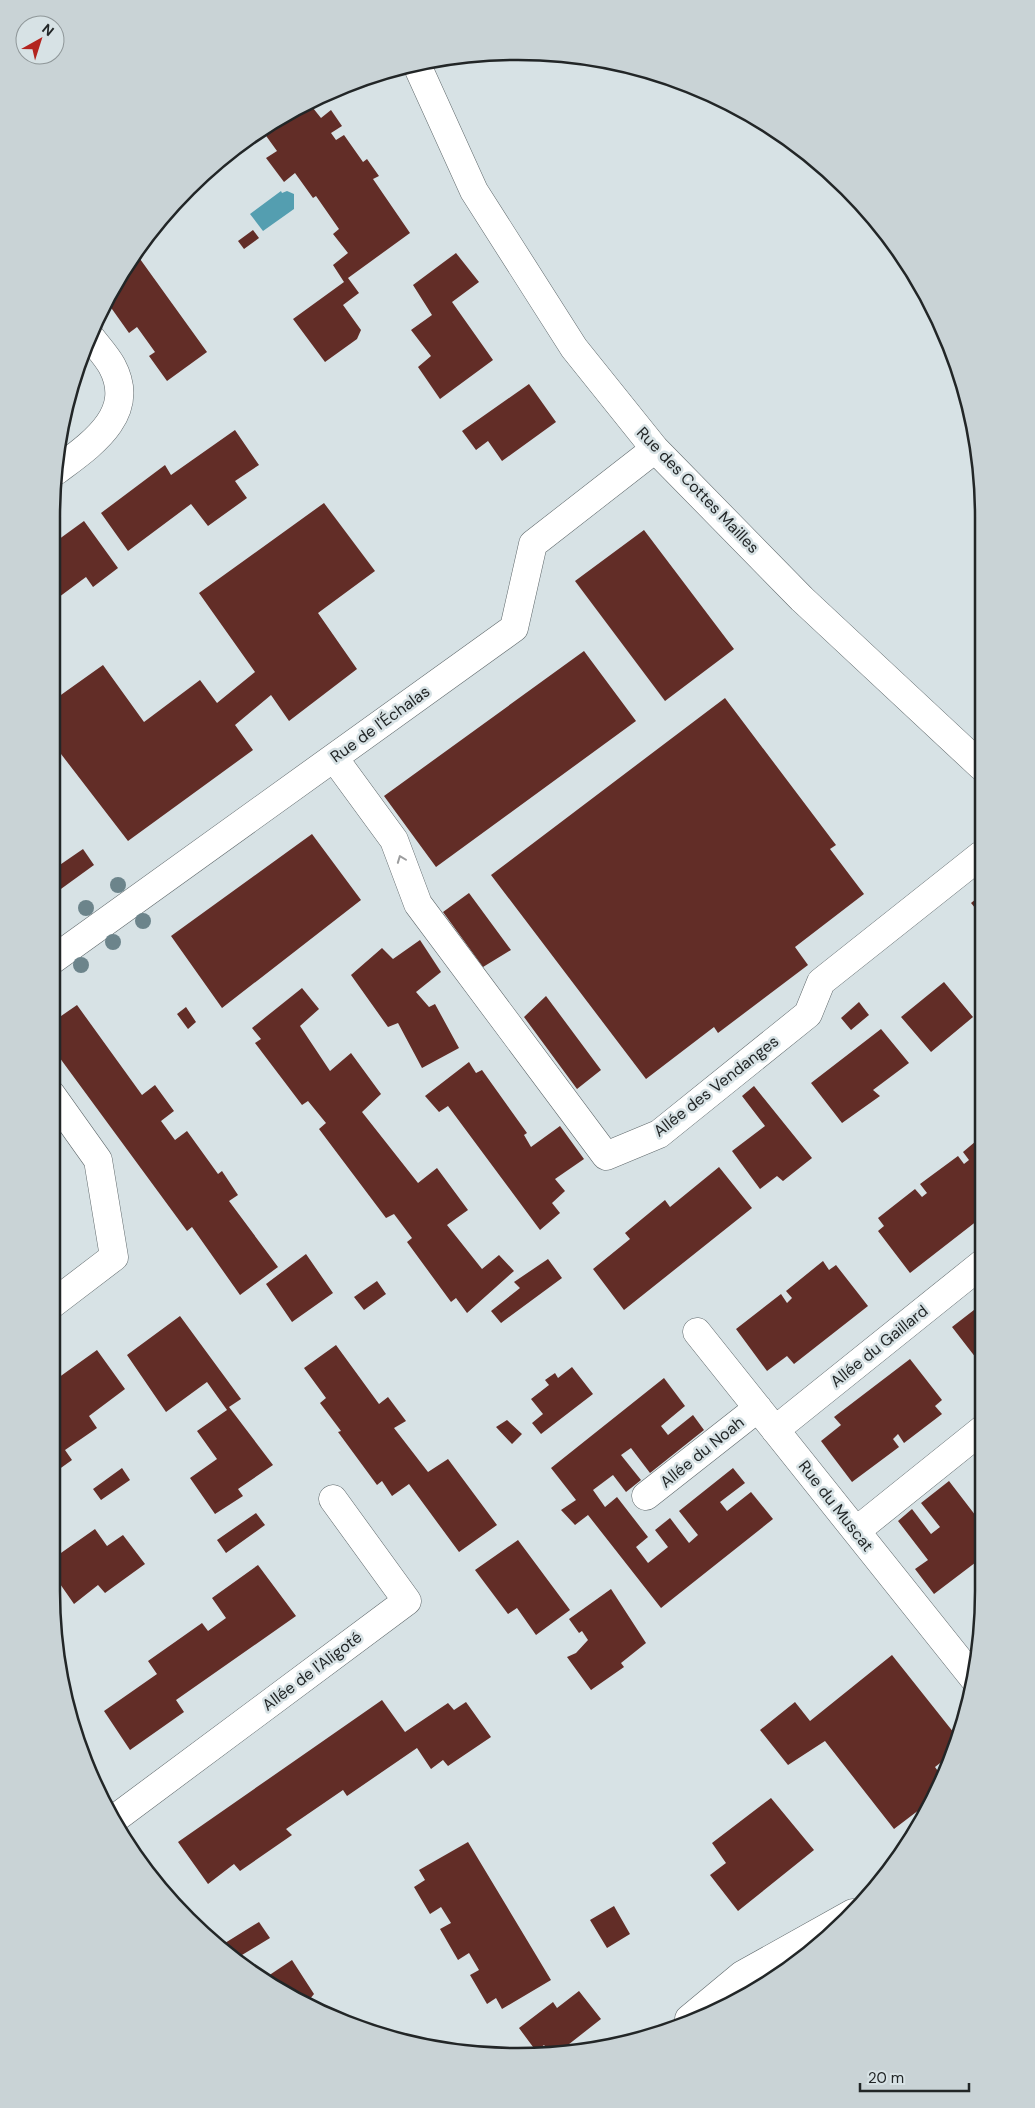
<svg xmlns="http://www.w3.org/2000/svg" width="1035" height="2108" font-family="'DM Sans',sans-serif">
	<rect width="100%" height="100%" fill="#d7e2e5"/>
	<path fill="#549eb0" d="M281,191l1,2 5,-2 7,3v15l-31,22 -13,-17z"/>
	<path fill="#622d27" d="M309,103l12,15 10,-8 11,16 -11,7 5,7 8,-5 19,27 4,-3 12,17 -6,3 37,54 -62,45 11,15 -16,12 18,25 -4,9 -32,23 -32,-43 51,-37 -11,-17 15,-12 -15,-19 6,-5 -23,-33 -3,2 -18,-25 -11,9 -18,-24 11,-7 -13,-18 28,-21z
		M253,230l6,8 -15,11 -6,-8z
		M135,252l72,100 -40,29 -18,-25 6,-4 -18,-25 -8,6 -22,-31z
		M456,253l23,29 -27,20 41,58 -53,39 -22,-32 13,-11 -20,-26 21,-15 -19,-30z
		M529,384l27,38 -54,39 -14,-20 -12,9 -14,-19z
		M235,430l24,35 -24,16 12,17 -39,28 -17,-22 -63,47 -27,-38 64,-48 6,10z
		M324,503l51,68 -57,42 39,56 -68,52 -18,-26 -36,30 18,25 -125,91 -77,-100v-39l52,-37 41,57 56,-42 17,23 38,-31 -56,-79z
		M84,521l34,47 -25,19 -7,-10 -35,26v-58z
		M644,530l90,119 -69,52 -90,-120z
		M584,651l52,70 -200,146 -52,-71z
		M725,698l111,147 -6,4 34,45 -69,53 13,18 -90,68 -4,-6 -68,52 -155,-204z
		M312,834l49,66 -139,108 -51,-72z
		M83,849l11,16 -40,29 -3,-5v-18z
		M469,893l42,57 -28,17 -40,-55z
		M981,895v20l-10,-12z
		M420,940l21,32 -25,20 13,15 6,-3 24,44 -37,20 -24,-45 -10,4 -37,-52 31,-27 11,11z
		M944,982l29,35 -42,35 -30,-35z
		M302,988l17,21 -19,17 30,45 21,-18 30,41 -19,18 56,71 19,-15 31,42 -21,15 35,44 17,-14 15,16 -47,42 -11,-15 -5,4 -44,-60 5,-4 -18,-24 -8,4 -67,-89 7,-6 -18,-22 -6,4 -47,-62 6,-4 -9,-11z
		M546,996l55,74 -24,19 -53,-72z
		M859,1002l10,13 -18,15 -10,-12z
		M77,1005l65,90 13,-10 19,26 -13,10 14,19 12,-9 31,43 4,-3 16,24 -9,6 49,66 -38,28 -48,-68 -5,4 -136,-185v-23z
		M186,1007l10,15 -8,7 -11,-15z
		M881,1029l28,34 -36,27 7,6 -38,27 -31,-40z
		M469,1062l7,11 6,-3 45,63 -3,2 7,12 29,-21 24,33 -29,20 10,12 -13,12 8,10 -20,17 -92,-124 -9,6 -14,-16z
		M754,1086l58,72 -29,23 -6,-5 -17,13 -28,-38 33,-25 -23,-30z
		M982,1136v81l-72,56 -32,-42 6,-5 -6,-8 37,-29 7,8 5,-4 -7,-9 38,-28 6,8 5,-4 -6,-8z
		M719,1167l33,41 -128,102 -31,-41 37,-30 -5,-6 40,-33 5,7z
		M306,1254l27,39 -41,29 -26,-38z
		M548,1259l14,19 -61,45 -10,-12 29,-23 -6,-6z
		M823,1261l6,9 7,-5 32,41 -74,58 -7,-8 -20,15 -31,-42 45,-35 6,9 5,-5 -6,-7z
		M377,1281l9,13 -22,16 -10,-13z
		M983,1303v64l-31,-40z
		M180,1316l61,83 -12,8 44,58 -35,24 5,7 -28,18 -25,-36 27,-19 -20,-28 30,-21 -20,-28 -41,30 -39,-57z
		M336,1345l43,59 9,-7 18,24 -12,7 34,44 20,-13 49,66 -38,27 -50,-68 -17,12 -10,-15 -5,4 -39,-53 3,-1 -21,-28 6,-5 -22,-30z
		M97,1350l28,39 -36,27 8,12 -32,22 7,10 -21,15v-92z
		M910,1359l32,41 -7,6 7,8 -38,29 -6,-9 -5,5 6,8 -47,35 -31,-41 20,-16 -7,-8z
		M572,1367l21,27 -52,40 -9,-11 11,-9 -12,-15 18,-14 -4,-5 10,-7 3,5z
		M664,1378l21,28 -24,20 7,9 25,-20 11,15 -54,43 -19,-25 -10,7 20,25 -15,12 -13,-17 -20,15 12,17 12,-10 31,40 -12,10 12,16 20,-16 -13,-17 15,-12 19,25 9,-8 -19,-24 54,-43 12,15 -25,19 7,9 24,-19 22,27 -112,89 -73,-93 -13,10 -14,-15 15,-10 -25,-32z
		M507,1420l15,14 -10,10 -16,-17z
		M122,1468l8,12 -29,20 -8,-11z
		M949,1481l30,39 4,-3 1,39 -50,38 -19,-25 13,-9 -30,-39 14,-12 19,25 9,-7 -19,-24z
		M256,1513l9,12 -39,28 -9,-13z
		M95,1529l12,17 16,-11 22,29 -40,29 -7,-8 -24,19 -23,-33v-11z
		M518,1540l52,70 -34,25 -19,-27 -9,6 -33,-44z
		M258,1565l38,51 -120,84 8,12 -54,38 -26,-39 53,-37 -9,-13 54,-38 6,8 18,-13 -14,-20z
		M611,1589l35,54 -25,20 3,4 -33,23 -24,-33 9,-4 12,-13 -6,-9 -3,2 -10,-14z
		M892,1655l66,83 -5,15 -18,14 8,11 -11,22 -38,29 -69,-88 -37,24 -28,-35 35,-28 15,19z
		M382,1700l23,32 43,-29 6,7 12,-8 25,35 -43,29 -5,-6 -12,9 -14,-21 -70,48 -4,-6 -57,39 6,6 -52,36 -6,-7 -26,20 -30,-42z
		M771,1798l43,52 -76,61 -28,-36 16,-12 -14,-20z
		M468,1842l83,138 -49,29 -6,-11 -9,6 -17,-29 9,-5 -10,-17 -11,7 -18,-31 11,-6 -10,-16 -11,7 -16,-27 11,-7 -6,-10z
		M614,1906l16,28 -23,14 -17,-28z
		M259,1922l11,16 -33,20 -12,-15z
		M292,1960l22,34 -4,5 6,10 -54,-29z
		M579,1991l22,28 -42,33h-9l-6,-7 -8,6 -17,-23 34,-26 4,6z"/>
	<g fill="none" stroke-linecap="round" stroke-linejoin="round">
		<g stroke="#5f686b" stroke-width="29">
			<path id="minor" d="M416,63l58,128 100,157 81,101 147,150 179,167
				M56,471c33,-25 82,-56 56,-105 -6,-11 -16,-21 -23,-31
				M334,758l60,82 24,64 188,252 53,-22 149,-120 13,-32 160,-127
				M51,961l463,-333 19,-84 122,-95
				M51,1305l63,-48 -16,-97 -47,-66
				M697,1332l278,348
				M775,1430l208,-167
				M646,1496l112,-88
				M856,1531l127,-102
				M117,1817l290,-216 -74,-102
				M689,2019l53,-44 111,-62"/>
		</g>
		<use href="#minor" stroke="#fff" stroke-width="28"/>
	</g>
	<g fill="#6c848b">
		<circle cx="118" cy="885" r="8"/>
		<circle cx="86" cy="908" r="8"/>
		<circle cx="143" cy="921" r="8"/>
		<circle cx="113" cy="942" r="8"/>
		<circle cx="81" cy="965" r="8"/>
	</g>
	<defs><path id="oneway-chevron" d="M-2-3.5L2.5 0L-2 3.5" fill="none" stroke-width="1.6" stroke-linecap="round" stroke-linejoin="round" transform="scale(1.25)"/></defs>
	<use stroke="#9c9d9e" href="#oneway-chevron" transform="translate(401 859) rotate(-111)"/>
	<g text-anchor="middle" dominant-baseline="central" stroke-width="5" stroke-linejoin="round" paint-order="stroke">
		<g font-size="16" fill="#222627" stroke="#d7e2e5">
			<text transform="translate(698 490) rotate(46)">Rue des Cottes Mailles</text>
			<text transform="translate(380 724) rotate(-36)">Rue de l'Échalas</text>
			<text transform="translate(716 1086) rotate(-38)">Allée des Vendanges</text>
			<text transform="translate(879 1346) rotate(-39)">Allée du Gaillard</text>
			<text transform="translate(702 1452) rotate(-39)">Allée du Noah</text>
			<text transform="translate(836 1506) rotate(52)">Rue du Muscat</text>
			<text transform="translate(312 1671) rotate(-37)">Allée de l'Aligoté</text>
		</g>
	</g>
	<path d="M0 0H1035V2108H0ZM517 60H518A457 457 0 0 1 975 517V1591A457 457 0 0 1 518 2048H517A457 457 0 0 1 60 1591V517A457 457 0 0 1 517 60Z" fill="#c9d3d6" fill-rule="evenodd"/>
	<path fill="none" stroke="#222627" stroke-width="2.5" d="M517 60H518A457 457 0 0 1 975 517V1591A457 457 0 0 1 518 2048H517A457 457 0 0 1 60 1591V517A457 457 0 0 1 517 60Z"/>
	<g transform="translate(40 40) rotate(39)"><circle r="24" fill="#d7e2e5" stroke="#8f9799"/>
	<path d="M0-4L9 19L0 12L-9 19Z" fill="#b3241f"/>
	<text y="-8" font-size="14" font-weight="bold" text-anchor="middle" fill="#222627">N</text>
	</g>
	<path d="M860 2083v8h109v-8" fill="none" stroke="#222627" stroke-width="2.5"/>
	<text x="868" y="2083" font-size="15" fill="#222627" stroke="#d7e2e5" stroke-width="4" paint-order="stroke">20 m</text>
</svg>
